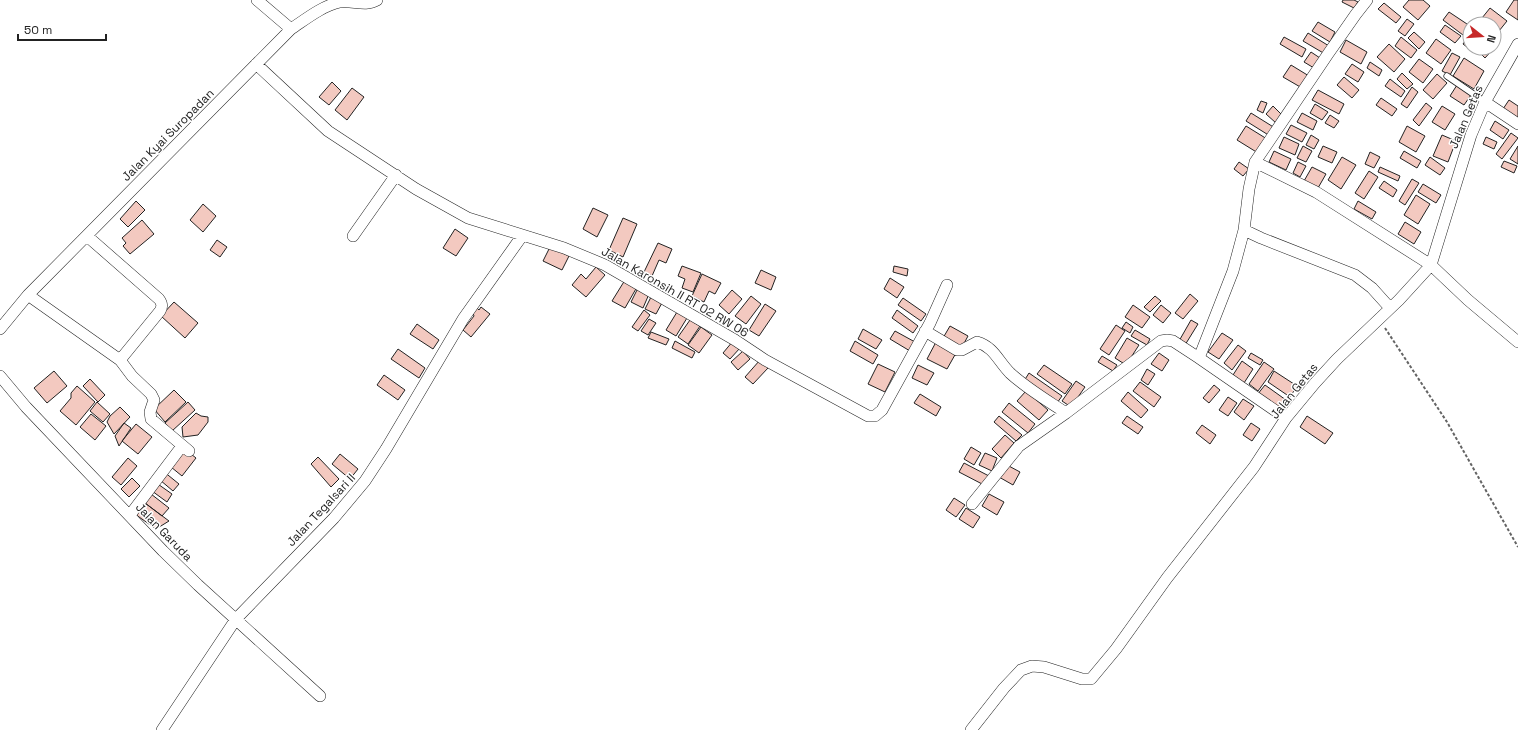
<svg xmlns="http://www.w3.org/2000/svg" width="1518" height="730" font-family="'Space Grotesk',sans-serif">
	<rect width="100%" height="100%" fill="#fff"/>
	<path fill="#f3c9c0" stroke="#222" d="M1343,0h11l4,2 -4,6 -12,-6z
		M1409,0h14l7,6 -12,14 -15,-13z
		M1514,0h4v20l-12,-8z
		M1384,3l17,14 -5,6 -18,-14z
		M1490,8l17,13 -12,15 -1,-12 -16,-1z
		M1449,12l21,14 -7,9 -20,-15z
		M1407,19l7,5 -9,12 -7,-5z
		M1318,22l17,10 -5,10 -18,-11z
		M1445,25l16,11 -6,7 -15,-11z
		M1414,32l11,10 -6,7 -11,-11z
		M1308,33l21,13 -4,8 -22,-13z
		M1470,34v14h3l-2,2 -8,-6z
		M1284,37l22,12 -4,8 -22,-13z
		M1401,37l16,13 -6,8 -16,-12z
		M1436,39l15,11 -10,14 -15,-11z
		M1346,40l21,12 -6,12 -21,-12z
		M1389,44l16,15 -11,13 -17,-15z
		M1480,48h12l1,1 -8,9 -8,-8z
		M1311,52l9,6 -6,10 -10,-6z
		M1452,53l8,4 -10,18 -8,-4z
		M1464,58l20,13 -10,18 -21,-13z
		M1419,59l14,10 -10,14 -14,-11z
		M1370,62l12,8 -3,6 -12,-8z
		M1352,64l12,8 -6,10 -13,-8z
		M1291,65l18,11 -7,12 -19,-11z
		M1402,73l11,11 -6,5 -10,-10z
		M1437,74l10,9 -14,16 -10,-9z
		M1344,77l15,13 -7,8 -15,-13z
		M1390,79l15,12 -4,6 -16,-11z
		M332,82l9,9 -12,14 -10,-8z
		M1457,85l14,10 -7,10 -14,-9z
		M1412,87l6,5 -11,16 -6,-4z
		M352,88l12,9 -17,23 -12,-10z
		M1318,90l26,14 -5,10 -27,-14z
		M1381,98l16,11 -5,7 -16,-11z
		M1509,100l9,6v15l-15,-12z
		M1261,101l6,2 -4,10 -6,-3z
		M1426,103l6,5 -13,18 -6,-6z
		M1315,104l13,8 -6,8 -12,-7z
		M1273,106l10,10 -7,7 -10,-9z
		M1442,106l13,8 -10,16 -13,-8z
		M1251,113l24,15 -5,8 -24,-15z
		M1302,113l15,8 -4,9 -16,-8z
		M1330,115l9,6 -5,7 -9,-5z
		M1495,121l14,9 -6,9 -13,-9z
		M1291,125l16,8 -5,9 -16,-8z
		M1246,126l21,13 -9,14 -21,-13z
		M1407,126l18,10 -9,16 -17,-10z
		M1511,133l7,5 -16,21 -6,-5z
		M1311,135l8,5 -5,9 -8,-4z
		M1442,135l14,6 -8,21 -15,-6z
		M1284,137l15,7 -4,11 -16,-7z
		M1486,137l11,5 -3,7 -11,-5z
		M1303,146l9,5 -6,11 -9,-4z
		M1323,146l14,6 -5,11 -14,-6z
		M1518,146v18l-8,-5z
		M1274,151l17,8 -5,11 -17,-8z
		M1404,151l17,10 -4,7 -17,-10z
		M1370,152l10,5 -6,11 -9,-4z
		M1342,157l14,8 -15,24 -13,-9z
		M1430,157l15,11 -5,7 -15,-10z
		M1504,161l13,5 -3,7 -13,-6z
		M1239,162l10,7 -6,7 -9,-7z
		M1298,162l8,4 -6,11 -7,-4z
		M1312,167l14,7 -8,14 -14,-7z
		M1380,167l20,9 -2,5 -20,-9z
		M1369,171l9,6 -14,22 -9,-6z
		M1412,179l7,4 -14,22 -6,-4z
		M1384,181l13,9 -4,7 -14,-9z
		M1423,184l18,11 -5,8 -18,-11z
		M1416,195l14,9 -12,20 -14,-9z
		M136,201l9,9 -17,17 -8,-8z
		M1358,201l18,11 -4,7 -18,-10z
		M203,204l13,12 -13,16 -13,-12z
		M593,208l15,7 -11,22 -14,-8z
		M623,218l14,6 -14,33 -14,-7z
		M142,220l12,14 -24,20 -7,-8 3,-3 -4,-5z
		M1405,222l16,10 -7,12 -16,-10z
		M455,229l13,9 -12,18 -13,-8z
		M217,240l10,7 -7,10 -10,-7z
		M658,243l14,6 -6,14 -7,-3 -7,16 -8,-4z
		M550,247l19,9 -7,14 -19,-9z
		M682,266l19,7 -8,19 -11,-4 3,-9 -7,-3z
		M894,266l14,3 -1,7 -14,-4z
		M596,267l9,8 -19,22 -14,-12 9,-11 5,5z
		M761,270l15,7 -5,13 -16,-7z
		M702,274l19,9 -6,11 -6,-3 -5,11 -12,-6z
		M890,278l14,9 -7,11 -13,-9z
		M625,280l12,7 -12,21 -13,-7z
		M638,288l11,6 -6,14 -12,-6z
		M732,290l10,9 -13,15 -10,-9z
		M1190,294l8,7 -15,18 -8,-6z
		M652,295l11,6 -7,13 -11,-5z
		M751,296l10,8 -15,20 -11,-8z
		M1155,296l6,5 -11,11 -6,-5z
		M903,298l23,16 -5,7 -23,-16z
		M174,302l24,21 -13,15 -24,-22z
		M765,304l11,7 -17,25 -10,-6z
		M1133,305l17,12 -8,11 -17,-11z
		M1161,305l10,8 -8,10 -10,-8z
		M481,307l9,7 -19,23 -8,-7 11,-14 -1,-3 4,-5 2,2z
		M644,310l6,5 -12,16 -6,-4z
		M897,310l21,16 -5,7 -21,-15z
		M677,312l10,6 -11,18 -10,-6z
		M649,319l7,4 -8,12 -7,-4z
		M690,320l10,6 -12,18 -10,-7z
		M1191,320l7,4 -13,21 -6,-4z
		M1126,322l7,5 -3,6 -8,-5z
		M417,324l22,16 -6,9 -23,-15z
		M1116,325l9,6 -16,24 -9,-6z
		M950,326l18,10 -7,13 -18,-11z
		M701,327l11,8 -13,18 -11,-8z
		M863,329l19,11 -6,9 -18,-10z
		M1135,330l15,9 -3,6 -16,-9z
		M895,331l20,11 -5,9 -20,-12z
		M651,332l18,7 -3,6 -18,-7z
		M1222,333l11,7 -14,19 -11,-7z
		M1127,338l12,7 -13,20 -11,-7z
		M675,341l20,11 -3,6 -20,-10z
		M733,341l7,7 -10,11 -7,-6z
		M855,341l23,14 -5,9 -23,-13z
		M936,342l20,11 -9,16 -20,-10z
		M1238,345l8,6 -14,19 -8,-7z
		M398,349l27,19 -6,10 -28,-19z
		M743,351l7,8 -12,11 -7,-8z
		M1159,353l10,7 -7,11 -11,-7z
		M1251,353l12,7 -3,5 -12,-7z
		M1102,356l15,9 -4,6 -15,-9z
		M760,360l8,8 -15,16 -8,-7z
		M1242,361l11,8 -9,14 -11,-8z
		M1264,362l10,7 -16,22 -9,-7z
		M878,364l17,8 -10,20 -17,-8z
		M918,365l16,8 -7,12 -15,-7z
		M1044,365l28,19 -7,10 -28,-20z
		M1147,369l8,5 -7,11 -7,-5z
		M54,371l13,15 -20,17 -13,-15z
		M1274,371l23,15 -7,11 -22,-15z
		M1029,373l33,23 -5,7 -33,-22z
		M384,375l21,15 -7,10 -21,-15z
		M90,379l15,16 -7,7 -15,-16z
		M1076,381l9,6 -14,20 -9,-6z
		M1140,382l21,15 -7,10 -21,-16z
		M1214,385l6,5 -11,13 -6,-5z
		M1265,385l21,15 -7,10 -22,-15z
		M77,386l18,16 -19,23 -16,-14 11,-13v-5z
		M174,390l12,12 -21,20 -11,-13z
		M1026,391l22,19 -9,10 -22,-19z
		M1128,392l20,18 -7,8 -20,-17z
		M920,394l21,13 -5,9 -22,-13z
		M1228,397l9,6 -9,13 -9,-6z
		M1243,399l11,7 -10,14 -10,-8z
		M97,402l13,12 -7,8 -13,-11z
		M188,402l7,8 -23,21 -7,-8z
		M1009,403l26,21 -7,9 -26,-21z
		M120,407l10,10 -16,17 -7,-12 3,-6z
		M196,413l5,3 7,1v5l-10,13 -15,2 -1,-10z
		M91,414l15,12 -11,14 -15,-13z
		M999,416l23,19 -6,6 -22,-19z
		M1127,416l16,11 -5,7 -16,-11z
		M1307,416l26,17 -8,11 -25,-17z
		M124,423l7,5 -12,18 -4,-10z
		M1251,423l9,6 -8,12 -9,-6z
		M136,424l16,13 -14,17 -16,-13z
		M1202,425l14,10 -6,9 -14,-11z
		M1005,435l9,8 -13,15 -9,-9z
		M971,447l10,6 -7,12 -10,-6z
		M186,450l10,8 -14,18 -11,-9z
		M985,453l12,5 -5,13 -13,-6z
		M340,454l18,15 -8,10 -18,-15z
		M318,457l21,22 -8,8 -20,-23z
		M128,458l9,8 -16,19 -9,-8z
		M964,463l25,13 -5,9 -25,-13z
		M1007,465l13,7 -7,13 -14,-8z
		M163,471l16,13 -6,7 -13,-11z
		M132,478l8,8 -11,11 -8,-8z
		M155,482l17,12 -5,8 -15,-11z
		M151,494l18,14 -7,8 -17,-13z
		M989,494l15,8 -7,13 -15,-9z
		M954,498l11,7 -9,12 -10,-7z
		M141,500l28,21 -13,8 -24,-17z
		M966,508l14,9 -7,11 -14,-9z"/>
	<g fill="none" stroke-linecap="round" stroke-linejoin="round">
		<g stroke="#222" stroke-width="7">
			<path id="service" d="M1447,76l38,26"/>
		</g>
		<g stroke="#222" stroke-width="12">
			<path id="minor" d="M257,0l34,29
				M256,64l72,67 88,58 52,29 96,30 41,17 130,75 30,20 103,56h7l7,-6 48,-87 17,-38
				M1485,102l33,22
				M1255,162l61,30 115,73 37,35 50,42
				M1244,230l17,8 94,37 17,13 18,20
				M87,236l72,63c3,4 4,7 1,12l-40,49
				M353,236l43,-61
				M28,295l92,65 12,16 19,18 3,6 -4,12 1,7 38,32
				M0,329l28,-34 263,-266c15,-10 31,-23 49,-27 13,-2 25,5 37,-2
				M925,331l32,19h5l15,-8c17,5 21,19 33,31 16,15 38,28 56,40
				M1199,358l34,-87 11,-41 5,-41 6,-27 73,-108 28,-40 11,-14
				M0,376l26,31 137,144 35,34 122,111
				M972,504l47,-58 47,-33 95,-72 6,-1 6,1 26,17 87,60
				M130,515l52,-69
				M162,730l74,-111 98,-101 31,-37 21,-32 77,-130 59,-83
				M971,730l33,-42 17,-18 11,-4 12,1 38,12h9l25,-30 51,-71 87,-111 32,-49 29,-35 22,-24 62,-59 32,-35 40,-130 14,-33 33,-58"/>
		</g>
		<path stroke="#646464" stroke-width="2" stroke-dasharray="3 2" stroke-linecap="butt" d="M1385,328l62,94 71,125"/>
		<use href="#service" stroke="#fff" stroke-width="5.5"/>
		<use href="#minor" stroke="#fff" stroke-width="11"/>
	</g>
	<g text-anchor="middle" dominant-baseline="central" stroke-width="3" stroke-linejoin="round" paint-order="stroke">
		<g font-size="12" fill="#222" stroke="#fff">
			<text transform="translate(1466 117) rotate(-67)">Jalan Getas</text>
			<text transform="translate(168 135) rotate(-45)">Jalan Kyai Suropadan</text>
			<text transform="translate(675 292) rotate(30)">Jalan Karonsih II RT 02 RW 06</text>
			<text transform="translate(1294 391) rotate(-51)">Jalan Getas</text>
			<text transform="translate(321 510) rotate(-47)">Jalan Tegalsari II</text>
			<text transform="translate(164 532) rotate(46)">Jalan Garuda</text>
		</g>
	</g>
	<g transform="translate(1482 36) rotate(107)"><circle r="19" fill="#ffffff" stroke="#a7a7a7"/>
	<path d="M0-3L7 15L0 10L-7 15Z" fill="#c62828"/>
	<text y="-6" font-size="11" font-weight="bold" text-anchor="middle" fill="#222222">N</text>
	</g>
	<path d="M18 34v6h88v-6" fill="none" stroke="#222222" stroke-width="2"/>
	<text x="24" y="34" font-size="12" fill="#222222" stroke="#ffffff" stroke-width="3" paint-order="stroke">50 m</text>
</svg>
